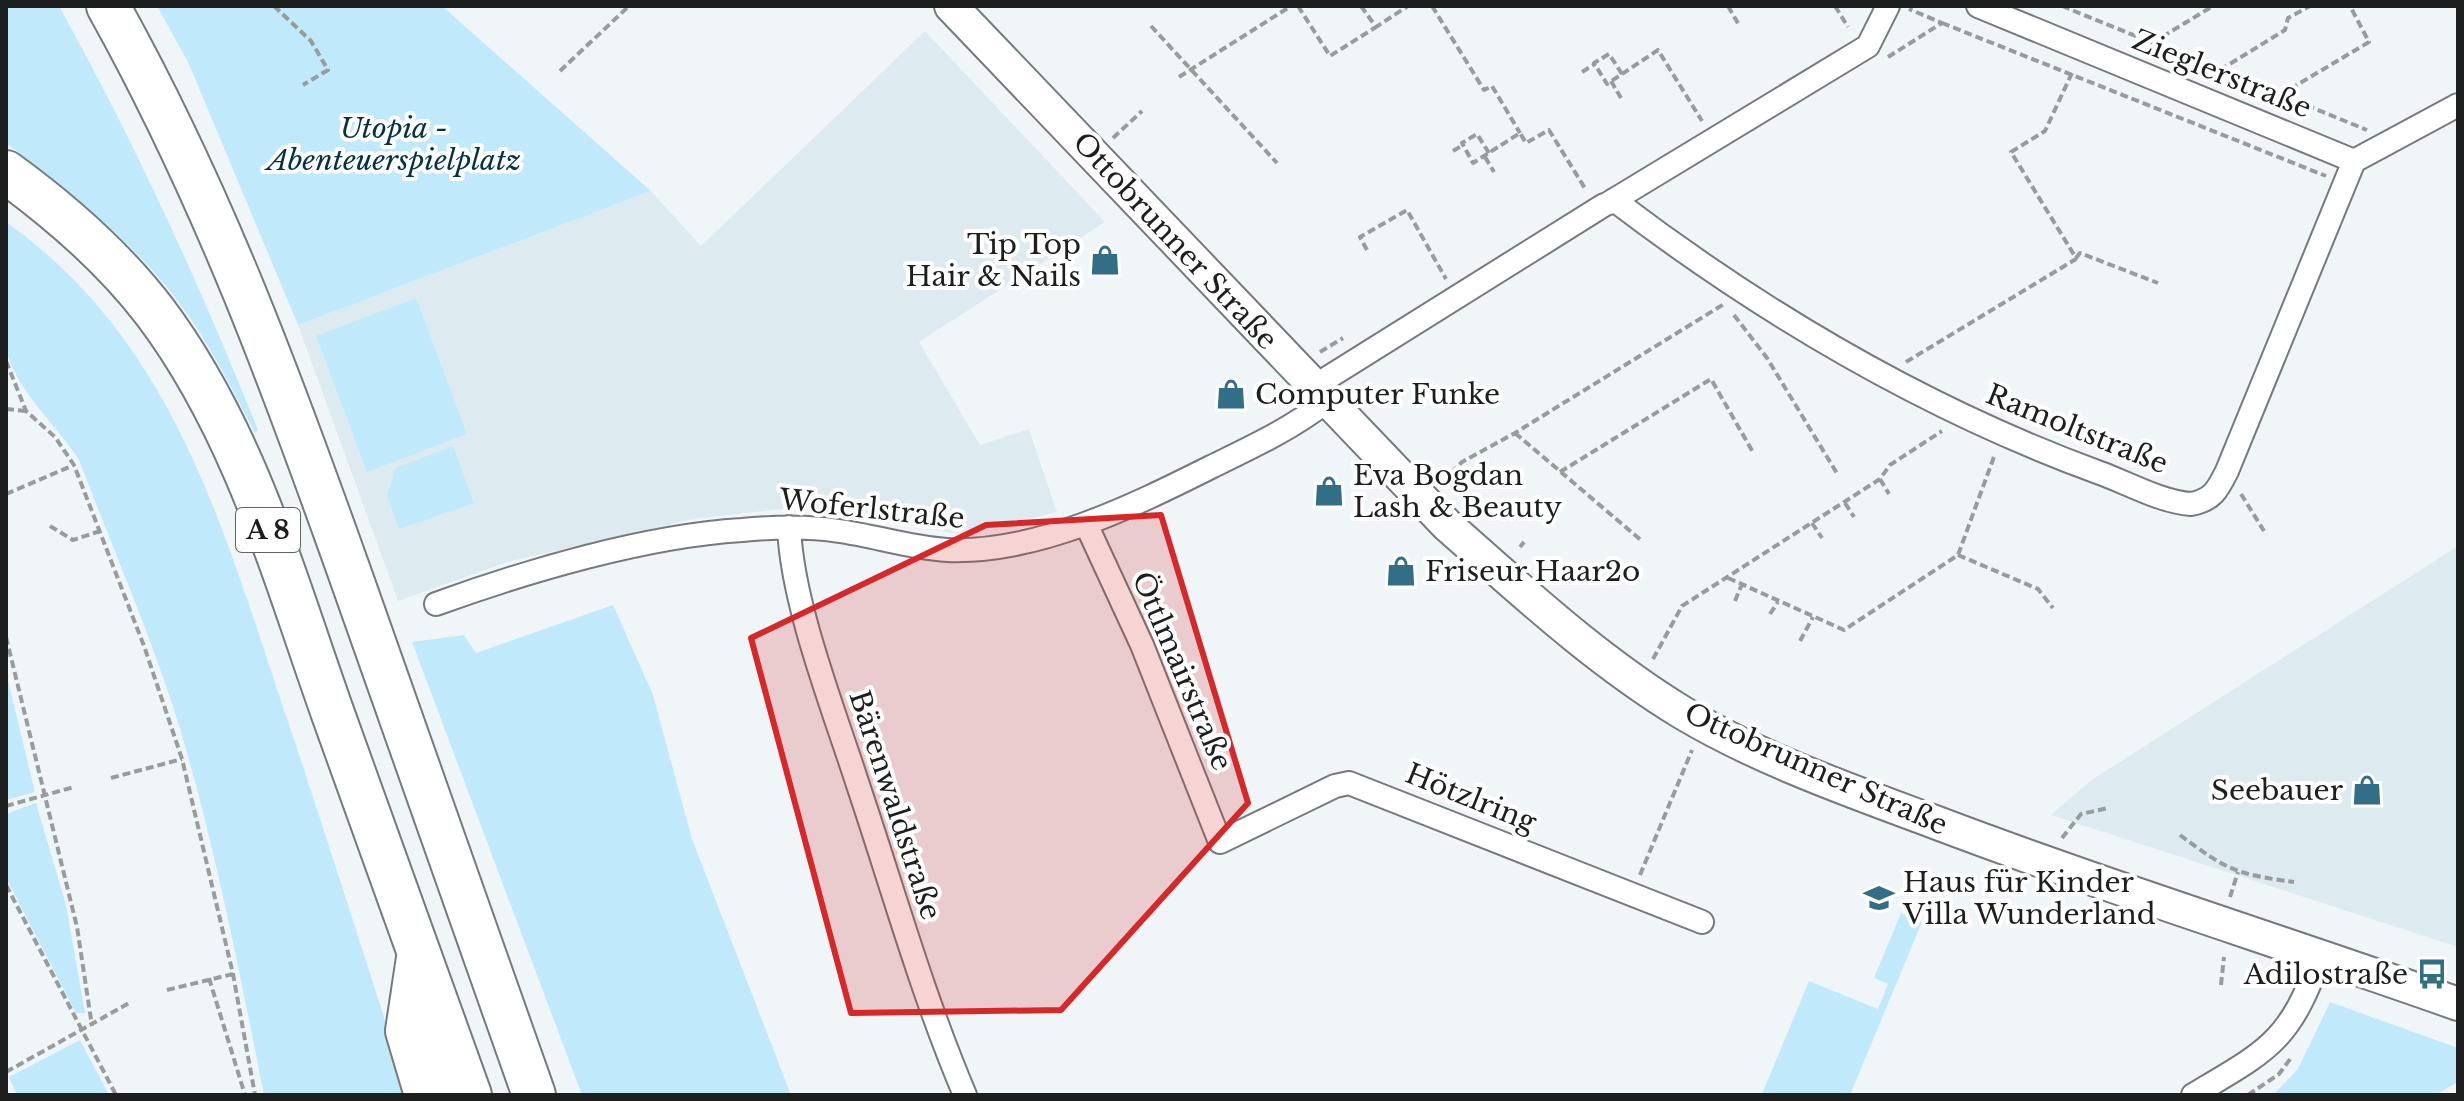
<svg xmlns="http://www.w3.org/2000/svg" width="2464" height="1101" font-family="'Libre Baskerville',serif">
	<rect width="100%" height="100%" fill="#f0f6f8"/>
	<path fill="#ddebf1" d="M925,31l180,191 -186,120 61,103 49,-16 28,83 -95,23 -153,-29 -116,13 -186,43 -109,39 -100,-276 353,-134 50,55z
		M2458,546v401l-407,-132 39,-34z"/>
	<path fill="#c0eafb" d="M6,6h53c76,137 141,279 199,424l-3,3c-21,-40 -41,-81 -67,-118 -49,-70 -115,-120 -182,-172z
		M157,6h285l209,185 -353,134 -110,-263z
		M6,222c166,118 215,300 276,482 44,130 85,261 127,391h-145c-22,-111 -44,-223 -74,-332 -28,-103 -73,-203 -111,-303 -23,-36 -59,-65 -72,-107 -7,-22 -1,-104 -1,-131z
		M416,298l51,136 -100,38 -51,-136z
		M453,446l21,57 -75,26 -12,-34 9,-27z
		M613,605l40,90 39,144 99,256h-209l-170,-453 52,-7 12,18z
		M6,672l29,120 -29,8z
		M36,803l30,102 19,108h-9l-70,-135v-64z
		M1901,913l21,9 -72,173 -88,-1 47,-113 69,28 10,-25 -14,-6z
		M2330,1002l128,46v34l-23,13h-162l25,-26z
		M80,1040l29,55h-92l-8,-18z"/>
	<g fill="none" stroke-linecap="round" stroke-linejoin="round">
		<g stroke="#757a7c" stroke-width="26">
			<path id="street" d="M1978,6l376,155
				M2354,161l104,-56
				M1614,200c147,112 311,209 486,273 28,10 61,29 91,31 22,-4 27,-15 36,-33l127,-310
				M1609,203l259,-157 20,-40
				M1313,387l291,-182
				M1086,524l56,121 78,197 115,-56 14,-3 353,139
				M789,527c3,78 45,183 69,258 35,104 64,209 107,310
				M436,604c91,-33 209,-68 306,-74 32,-3 65,-4 97,1 36,5 72,17 108,19 89,4 186,-44 264,-83 41,-20 80,-38 116,-66
				M2193,1095c75,-45 96,-52 127,-138"/>
		</g>
		<g stroke="#757a7c" stroke-width="36">
			<path id="secondary" d="M951,6l496,519c76,67 149,135 236,188 75,45 168,78 249,108 174,66 351,121 526,183"/>
		</g>
		<g stroke="#757a7c" stroke-width="46">
			<path id="highway" d="M108,6c106,190 175,379 247,582 61,169 120,338 179,507
				M6,172c55,40 107,85 149,140 89,118 129,264 178,402 46,127 91,254 137,381
				M418,958l-11,73 19,64"/>
		</g>
		<path stroke="#989c9d" stroke-width="4" stroke-dasharray="8 4" stroke-linecap="butt" d="M274,6l37,35 17,29 -25,15
			M1298,6l32,50 46,-29
			M1361,6l15,21 32,-21
			M1432,6l52,84 8,-4 28,47
			M1728,6l11,19
			M1835,6l13,21
			M2062,6l305,124
			M1942,23l384,153
			M1151,26l126,137
			M2152,43l61,-37
			M1888,57l54,-34 -33,-14
			M2220,70l65,-40 3,-12 22,-12
			M560,71l69,-65
			M1582,72l13,-8
			M2072,73l-27,58 -34,21 65,106 4,-5 78,30
			M1622,74l-13,-20 -15,9 13,21 51,-34 44,71
			M1179,77l112,-71
			M1611,81l10,17
			M2280,95l89,-53 -19,-36
			M1113,138l29,-27
			M1453,151l10,-6
			M1489,153l-12,-19 -15,9 11,20 47,-30 6,10 23,-13 37,60
			M1485,157l9,15
			M1367,250l-7,-13 47,-27 39,69
			M1734,315l33,43 71,117
			M1320,352l23,-14
			M6,361l20,50 29,26 19,28 70,181 38,113 51,215 22,121
			M1906,362l170,-103
			M6,409l20,2
			M1515,433l127,108
			M1560,472l151,-93 43,75
			M1451,473l11,-11 53,-29 209,-129
			M1880,479l9,15
			M6,494l68,-29
			M2241,494l23,37
			M1468,496l3,-3
			M1845,503l9,14
			M1812,523l10,15
			M50,526l23,14 27,-9
			M1520,547l4,-5
			M1958,555l80,34 15,19
			M1728,578l116,52 114,-75 37,-101
			M1735,601l7,-17
			M1770,614l8,-12
			M6,637l71,290 15,99
			M1800,641l13,-24
			M1653,659l29,-53 198,-127 10,-14 52,-34
			M111,778l71,-19
			M6,806l68,-19
			M2180,835c47,35 55,39 114,47
			M2062,838l19,-24 27,-6
			M1640,875l52,-125
			M6,885l110,210
			M2230,897l8,-25
			M209,978l36,117
			M2221,985l3,-28
			M167,990l66,-16
			M6,1072l125,-70
			M2248,1095l31,-21 12,-16"/>
		<use href="#street" stroke="#fff" stroke-width="22"/>
		<use href="#secondary" stroke="#fff" stroke-width="32"/>
		<use href="#highway" stroke="#fff" stroke-width="42"/>
	</g>
	<path fill="#d62828" fill-opacity="0.2" stroke="#d62828" stroke-width="6" stroke-linejoin="round" d="M1161,515l87,288 -187,207 -210,3 -100,-375 235,-113z"/>
	<defs>
		<g id="shop-bare" transform="scale(2.4)"><path d="M-5-2.5h2.3a2.7 3.5 0 0 1 5.4 0H5L5.5 6h-11ZM-1.5-2.5h3a1.5 2.3 0 0 0-3 0Z" fill="#326f86" stroke="#fff" stroke-width="2.5" paint-order="stroke"/></g>
		<g id="school-bare" transform="scale(2.4)"><path d="M0-5L7-2L0 1L-7-2ZM-4 1L0 2.5L4 1V4Q0 6-4 4Z" fill="#326f86" stroke="#fff" stroke-width="2.5" paint-order="stroke"/></g>
		<g id="bus-bare" transform="scale(2.4)"><path d="M-5-6H5V4H4V6H2V4H-2V6H-4V4H-5ZM-3.5-4V0h7V-4ZM-3.5 1.2v1.5H-2V1.2ZM2 1.2v1.5H3.5V1.2Z" fill="#326f86" stroke="#fff" stroke-width="2.5" paint-order="stroke"/></g>
	</defs>
	<g fill-rule="evenodd">
		<use href="#shop-bare" x="1105" y="260"/>
		<use href="#shop-bare" x="1231" y="394"/>
		<use href="#shop-bare" x="1329" y="491"/>
		<use href="#shop-bare" x="1401" y="571"/>
		<use href="#shop-bare" x="2367" y="790"/>
		<use href="#school-bare" x="1879" y="898"/>
		<use href="#bus-bare" x="2432" y="974"/>
	</g>
	<g text-anchor="middle" dominant-baseline="central" stroke-width="8" stroke-linejoin="round" paint-order="stroke">
		<rect fill="#fff" stroke="#616262" stroke-width="2" x="236" y="508" width="64" height="44" rx="6"/>
		<g font-size="26" font-weight="bold" fill="#1d1f1f">
			<text x="268" y="530">A 8</text>
		</g>
		<g font-size="28" fill="#1d1f1f" stroke="#fff">
			<text transform="translate(2222 74) rotate(22)">Zieglerstraße</text>
			<text transform="translate(1175 241) rotate(47)">Ottobrunner Straße</text>
			<text transform="translate(2077 429) rotate(22)">Ramoltstraße</text>
			<text transform="translate(872 509) rotate(6)">Woferlstraße</text>
			<text transform="translate(1182 671) rotate(67)">Öttlmairstraße</text>
			<text transform="translate(1816 769) rotate(24)">Ottobrunner Straße</text>
			<text transform="translate(1471 798) rotate(22)">Hötzlring</text>
			<text transform="translate(895 805) rotate(72)">Bärenwaldstraße</text>
		</g>
		<g font-size="28" font-style="italic" fill="#033342" stroke="#fff">
			<text x="394" y="128">Utopia -<tspan x="394" dy="32">Abenteuerspielplatz</tspan></text>
		</g>
		<g font-size="28" fill="#1d1f1f" stroke="#fff" text-anchor="start">
			<text x="1081" y="244" text-anchor="end">Tip Top<tspan x="1081" dy="32">Hair &amp; Nails</tspan></text>
			<text x="1255" y="394">Computer Funke</text>
			<text x="1353" y="475">Eva Bogdan<tspan x="1353" dy="32">Lash &amp; Beauty</tspan></text>
			<text x="1425" y="571">Friseur Haar2o</text>
			<text x="2343" y="790" text-anchor="end">Seebauer</text>
			<text x="1903" y="882">Haus für Kinder<tspan x="1903" dy="32">Villa Wunderland</tspan></text>
			<text x="2408" y="974" text-anchor="end">Adilostraße</text>
		</g>
	</g>
	<rect width="2464" height="1101" fill="none" stroke="#1d1f1f" stroke-width="16"/>
</svg>
